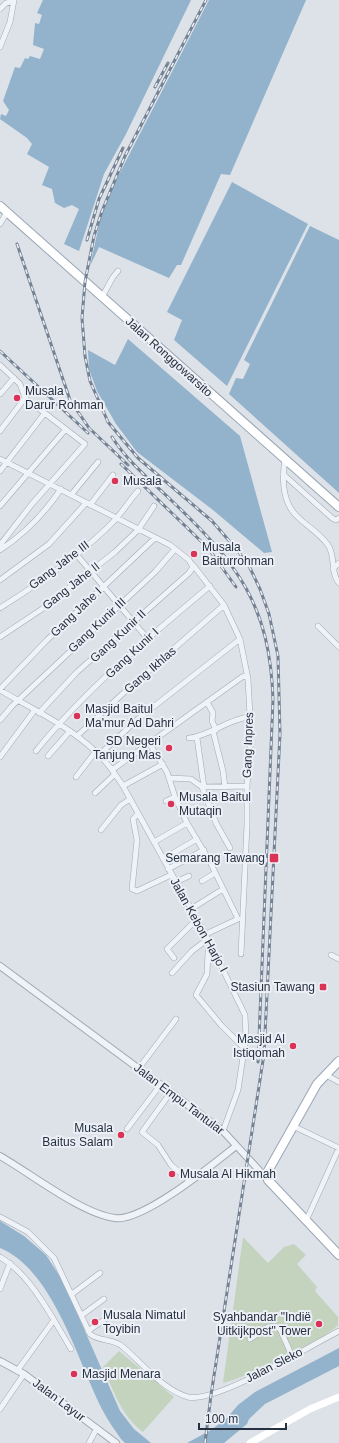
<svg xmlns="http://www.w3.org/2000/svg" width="339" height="1443" font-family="Helvetica,sans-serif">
	<rect width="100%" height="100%" fill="#dce2e8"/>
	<path fill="#c3d3bd" d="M243,1237l25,26 16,-16 10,-3 12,11 -9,9 20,23 -2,4 23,26v8c-9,9 -20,14 -31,20 -27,15 -55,29 -84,38z
		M119,1351l55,46 -31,35c-21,-15 -30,-42 -40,-65z"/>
	<path fill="#93b2cc" d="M43,0h148l-65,134 -22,40 -25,77 -15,-7 15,-35 -7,-4 -8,3 -9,-5 -3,-14 -10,-4 7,-18 -22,-13 5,-10 -5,-6 -27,-19 1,-5 5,2 3,-6 -6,-9 12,-34 5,1 5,-10 3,1 2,-3 10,3 4,-10 -11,-4 2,-22 4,1 3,-9 -5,-2z
		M209,0h97l-76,175 -9,-1 -40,91h-4l-8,13 -70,-31 -9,19 11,-50 12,-30z
		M232,182l76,42 -81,162 -53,-46 8,-20 -15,-8z
		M310,226l29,14v253l-110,-99 7,-16 7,1 7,-15 -6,-4z
		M128,339l112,97 32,116 -8,1 -51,-43 -76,-58 -21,-28 -19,-33 -8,-22 -1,-19 27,15z
		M0,1221l24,15 22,19 17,26 57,130 14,18 17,14h-26l-4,-4c-6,-9 -13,-18 -18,-28 -25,-48 -49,-141 -103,-163z
		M339,1348v18l-74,38 -16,15 -2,5 -23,19h-37l24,-13 15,-11 12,-14 17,-13z"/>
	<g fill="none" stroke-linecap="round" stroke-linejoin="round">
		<g stroke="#a1a9b2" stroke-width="6">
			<path id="minor" d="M0,9l6,-6 8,-2
				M0,47l10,-25 4,-22
				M0,224l7,-12
				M102,297l11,-20 5,-6
				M0,365l20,19 5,14 60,46 -53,60 -32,41
				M0,394l14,-16
				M0,431l25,-33
				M0,459l170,86 19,15 4,7 -4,6 -112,99 -38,41
				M285,460c-2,10 -2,18 -1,28 4,33 27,34 44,57 8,11 2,28 11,38
				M0,471l44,-57
				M283,474l49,44 4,2 3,-2
				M71,495l27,-33
				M90,505l23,-30
				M0,506l65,-76
				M0,550c26,-17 44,-36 61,-61
				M76,554l71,84
				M193,565l31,40 16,34 8,40 3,56 -4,51v39l-6,129
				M333,569l6,-6
				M0,580l49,-36 37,-41
				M0,608c40,-25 82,-54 115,-88 8,-9 15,-20 23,-29
				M318,626l21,21
				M0,637l42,-28 73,-57 23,-22 16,-24
				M0,689l47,-49 108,-102
				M0,690c32,19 69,36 96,62 11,9 19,22 27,34l87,157 35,72 1,22 -8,53 -15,41
				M207,702l6,11 -1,8 4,9
				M0,720l12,-14 143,-134 20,-23
				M213,731l10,40 2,16
				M77,736l54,-50 93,-81
				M189,738c21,-2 39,-19 60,-21
				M197,738l7,49
				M149,743l18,29 8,25 12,26 22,37 29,59 -32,15
				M36,751c50,-62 113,-114 174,-165
				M99,755l39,-36 102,-80
				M48,756l22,-25
				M0,757l34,-46
				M112,770l130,-93 4,-1 2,3
				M76,777l20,-26
				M169,778l22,1 11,8
				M123,786l40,-22
				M95,793l20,-19
				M166,801l9,-4
				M138,814l-5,5 4,21 -5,49 5,2 34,-16
				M101,830l20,-25 9,-6
				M154,842l33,-19
				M230,848l-14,-25 -14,-36 45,-1
				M163,859l34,-20
				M168,869l36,-19
				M202,881l13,-8
				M176,882l13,-6
				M191,909l32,-20
				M210,943l-2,10 -1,21 -11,21 25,30 23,23
				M331,955l8,4
				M174,958l-7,-9 30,-30
				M172,973l20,-22 16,-12
				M139,1068l37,-49
				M326,1075l13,7
				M171,1092l-29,40 16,13 13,20 19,16
				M293,1126l46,22
				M127,1129l34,-45
				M0,1217l28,15 26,26 36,76c9,8 24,4 33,13 19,16 40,43 65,50 27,7 122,-51 151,-66
				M306,1221l33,-73
				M0,1257c24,14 40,40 54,63l-37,51
				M0,1289l10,-26
				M72,1294l28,-21
				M82,1315l22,-16
				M54,1320l17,29
				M88,1331l26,-18
				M250,1339l18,-12 7,-1 5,3 12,27
				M0,1409l24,-35
				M89,1443l8,-15"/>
		</g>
		<g stroke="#a1a9b2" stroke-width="8">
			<path id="tertiary" d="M0,966l223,165 45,49
				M0,1156c30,17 82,58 115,62 28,4 98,-54 121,-72
				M0,1361l24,13 92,69"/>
		</g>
		<g stroke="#9ba6b5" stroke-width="10">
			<path id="primary" d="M0,206l339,301
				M339,1061l-22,23 -49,87v9l71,75"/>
		</g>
		<use href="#minor" stroke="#eff2f6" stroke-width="5"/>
		<use href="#tertiary" stroke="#eff2f6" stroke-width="6"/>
		<path stroke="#fff" stroke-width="7" d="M250,1443l60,-34 29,-12"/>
		<use href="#primary" stroke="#fff" stroke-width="8"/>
		<g stroke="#748293" stroke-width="3">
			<path id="rail" d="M155,87l13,-24
				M87,240l12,-41 24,-51
				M17,244l53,156 19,28 39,37
				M0,351l88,82
				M112,437c15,24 39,44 60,64 66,63 98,104 101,199l-15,362
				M121,464l87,84 28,39
				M205,1443l6,-48 53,-341 16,-320 -2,-78 -9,-42 -9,-25 -10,-21 -12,-17 -26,-30 -74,-63 -30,-36 -18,-41 -5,-25 -3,-38 3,-36 9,-46 8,-25 23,-55 81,-156"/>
		</g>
		<use href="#rail" stroke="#ecf0f6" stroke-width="1.5" stroke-dasharray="4.5" stroke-linecap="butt"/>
	</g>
	<g fill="#db3355" stroke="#ecf0f6" stroke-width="1.5">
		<circle cx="17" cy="398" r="4"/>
		<circle cx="115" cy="481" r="4"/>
		<circle cx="194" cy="554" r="4"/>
		<circle cx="77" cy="716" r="4"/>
		<circle cx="169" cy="748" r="4"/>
		<circle cx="171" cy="804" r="4"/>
		<rect x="269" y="853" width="10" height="10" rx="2"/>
		<rect x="319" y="983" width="8" height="8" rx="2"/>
		<circle cx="293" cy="1046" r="4"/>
		<circle cx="121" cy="1135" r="4"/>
		<circle cx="172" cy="1174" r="4"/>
		<circle cx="95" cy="1322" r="4"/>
		<circle cx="319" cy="1324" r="4"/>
		<circle cx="74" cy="1374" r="4"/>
	</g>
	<g text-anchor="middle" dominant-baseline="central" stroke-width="4" stroke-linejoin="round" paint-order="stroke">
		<g font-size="12" fill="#253040" stroke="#ecf0f6">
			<text transform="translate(169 357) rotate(42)">Jalan Ronggowarsito</text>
			<text transform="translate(59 565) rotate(-37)">Gang Jahe III</text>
			<text transform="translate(71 586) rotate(-38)">Gang Jahe II</text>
			<text transform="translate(76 612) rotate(-44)">Gang Jahe I</text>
			<text transform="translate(97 625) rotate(-43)">Gang Kunir III</text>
			<text transform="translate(118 636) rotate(-43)">Gang Kunir II</text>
			<text transform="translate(132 653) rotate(-43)">Gang Kunir I</text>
			<text transform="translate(150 670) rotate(-41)">Gang Ikhlas</text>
			<text transform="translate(248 745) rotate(-88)">Gang Inpres</text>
			<text transform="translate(199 925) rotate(61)">Jalan Kebon Harjo I</text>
			<text transform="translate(179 1099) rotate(37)">Jalan Empu Tantular</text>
			<text transform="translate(274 1365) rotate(-27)">Jalan Sleko</text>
			<text transform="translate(59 1400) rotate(37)">Jalan Layur</text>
		</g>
		<g font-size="12" fill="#253040" stroke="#ecf0f6" text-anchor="start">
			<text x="25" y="391">Musala<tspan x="25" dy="14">Darur Rohman</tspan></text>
			<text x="123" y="481">Musala</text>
			<text x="202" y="547">Musala<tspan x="202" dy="14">Baiturrohman</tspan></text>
			<text x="85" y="709">Masjid Baitul<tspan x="85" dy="14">Ma'mur Ad Dahri</tspan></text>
			<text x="161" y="741" text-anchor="end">SD Negeri<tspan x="161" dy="14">Tanjung Mas</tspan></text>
			<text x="179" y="797">Musala Baitul<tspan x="179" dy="14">Mutaqin</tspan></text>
			<text x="265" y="858" text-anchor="end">Semarang Tawang</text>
			<text x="315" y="987" text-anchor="end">Stasiun Tawang</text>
			<text x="285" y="1039" text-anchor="end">Masjid Al<tspan x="285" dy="14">Istiqomah</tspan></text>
			<text x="113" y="1128" text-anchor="end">Musala<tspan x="113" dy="14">Baitus Salam</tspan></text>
			<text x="180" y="1174">Musala Al Hikmah</text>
			<text x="103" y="1315">Musala Nimatul<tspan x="103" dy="14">Toyibin</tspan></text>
			<text x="311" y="1317" text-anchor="end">Syahbandar "Indië<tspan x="311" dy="14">Uitkijkpost" Tower</tspan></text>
			<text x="82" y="1374">Masjid Menara</text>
		</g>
	</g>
	<path d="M199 1423v6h87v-6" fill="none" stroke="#253040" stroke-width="2"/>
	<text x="205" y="1423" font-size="12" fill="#253040" stroke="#ecf0f6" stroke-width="3" paint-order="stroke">100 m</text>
</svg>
